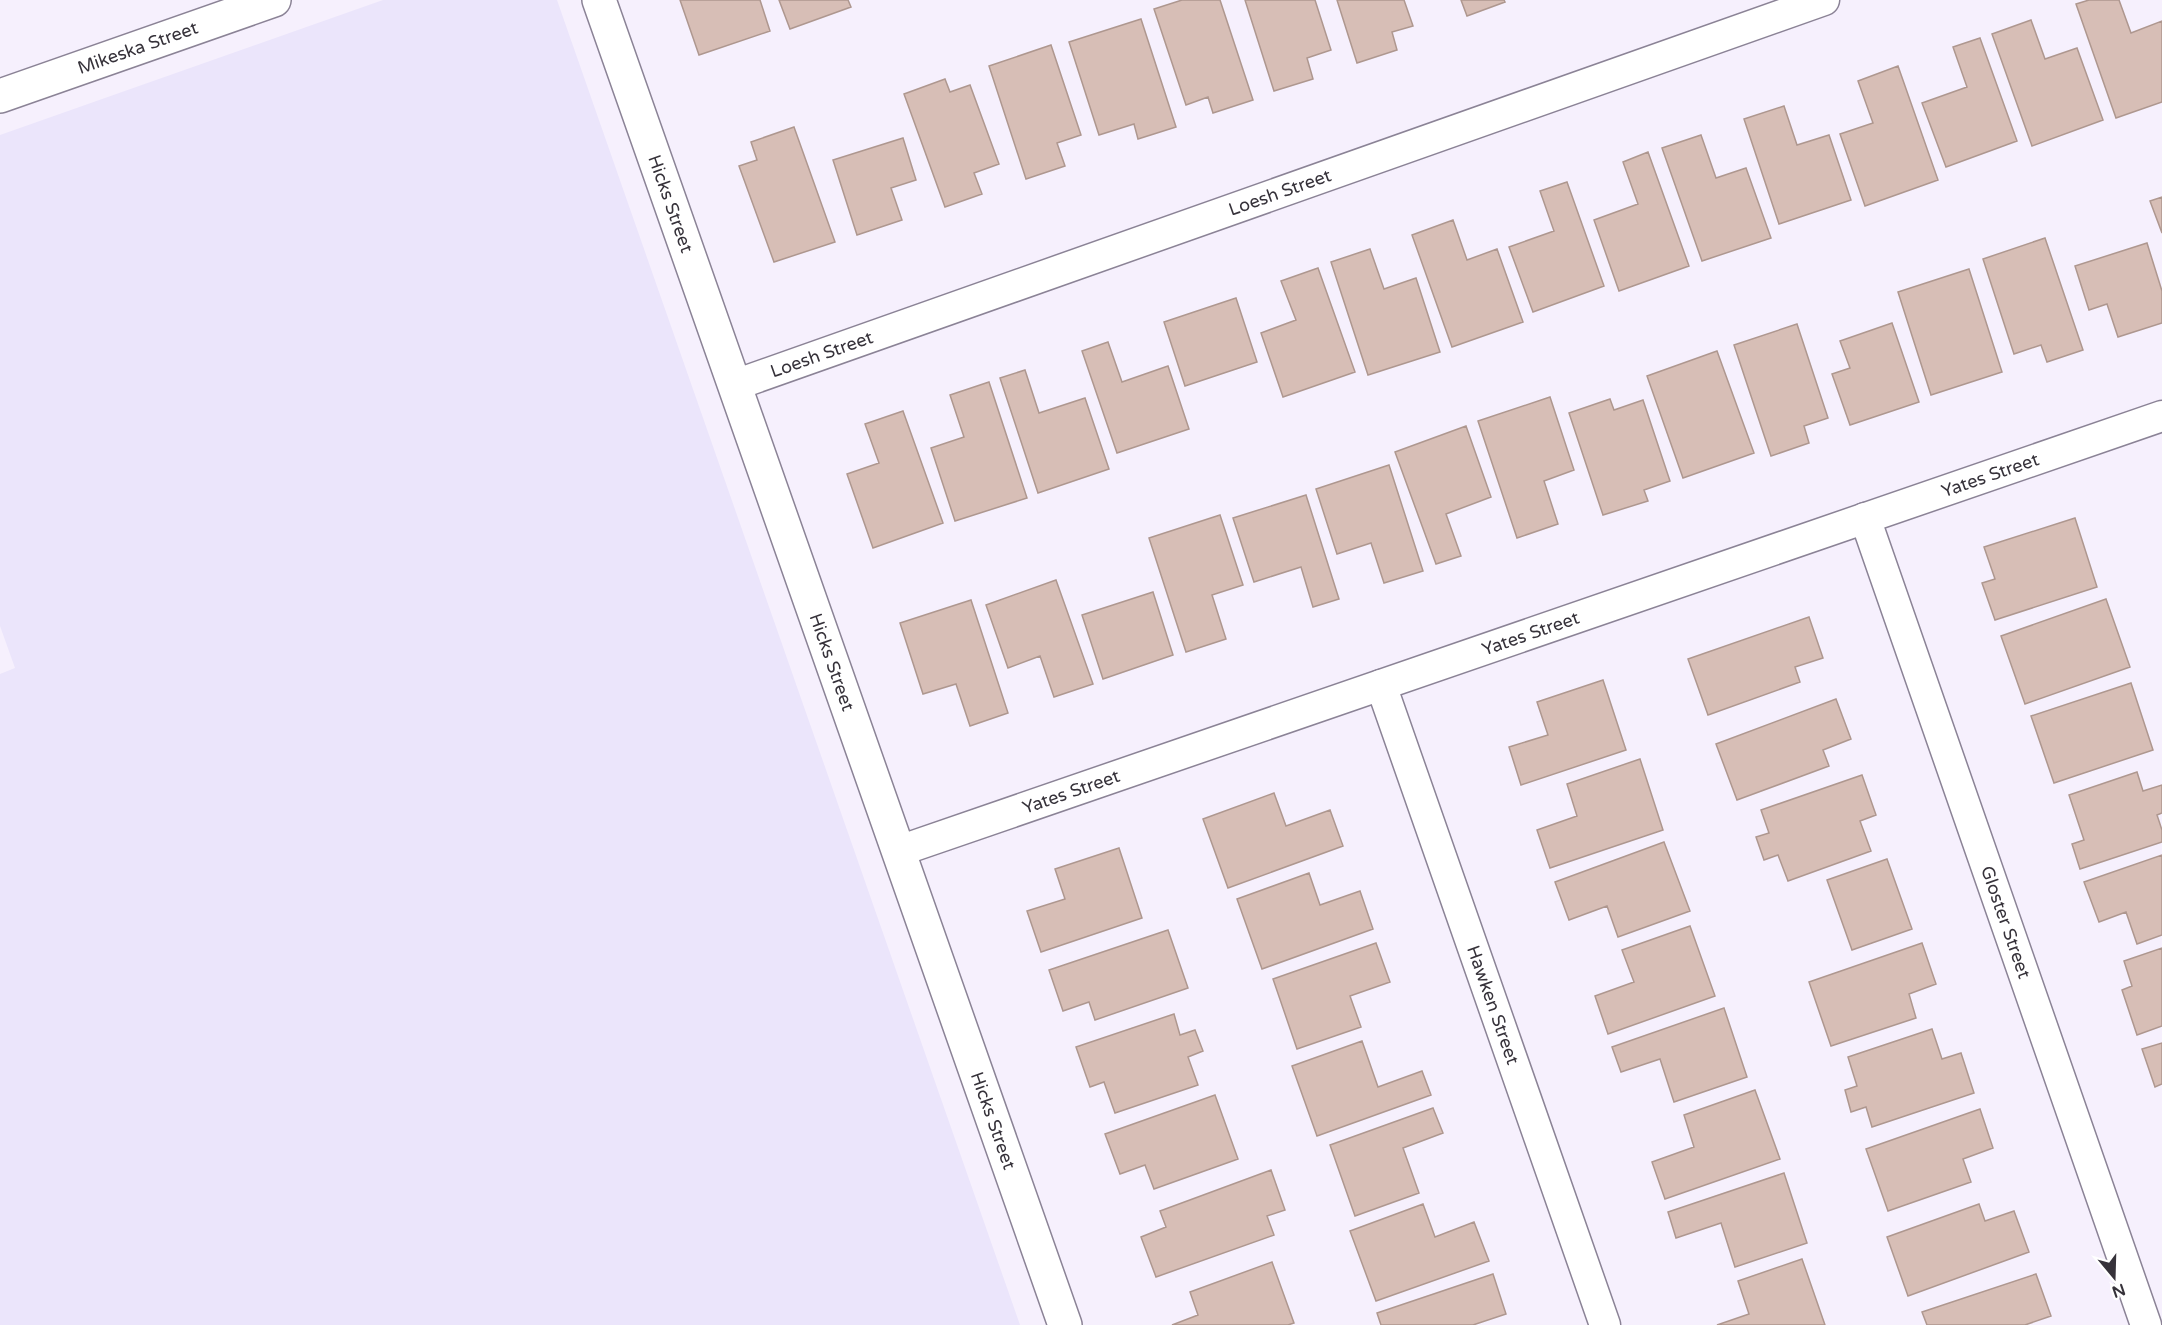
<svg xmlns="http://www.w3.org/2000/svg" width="2162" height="1325" font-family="'Varela Round',sans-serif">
	<rect width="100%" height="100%" fill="#f6f0fd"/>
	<path fill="#ebe5fb" d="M383,0h174l463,1325h-1020v-651l15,-6 -15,-42v-491z"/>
	<path fill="#d7beb6" stroke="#ae978f" stroke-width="1.5" d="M680,0h80l10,31 -71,24z
		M779,0h69l3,7 -61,22z
		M1182,0h38l33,100 -40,13 -5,-16 -22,8 -32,-96z
		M1245,0h70l16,50 -24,8 6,21 -39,12z
		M1337,0h67l9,26 -21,6 5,18 -40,13z
		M1461,0h43l1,2 -38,14z
		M2089,0h30l12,33 31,-12v81l-46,16 -40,-114z
		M1141,19l35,108 -38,12 -4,-15 -35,11 -30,-93z
		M2031,20l14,39 32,-11 26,72 -71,26 -40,-112z
		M1980,38l37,103 -71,26 -24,-64 45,-16 -14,-40z
		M1051,45l30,90 -24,8 8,23 -39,13 -37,-113z
		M1898,66l40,114 -73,26 -25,-72 33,-11 -15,-42z
		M945,79l5,13 20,-7 29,79 -25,9 8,21 -37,13 -41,-113z
		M1784,106l13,39 32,-10 22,65 -72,24 -35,-105z
		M794,127l41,115 -61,20 -35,-96 18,-6 -6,-18z
		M1701,135l15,43 30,-10 25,70 -69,23 -40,-113z
		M903,138l13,42 -25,8 11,32 -45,15 -24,-75z
		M1648,152l41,114 -70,25 -25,-71 44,-16 -15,-42z
		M1567,182l37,104 -71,26 -24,-65 45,-16 -14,-40z
		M2162,197v36l-12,-32z
		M1453,220l14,40 30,-11 26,73 -71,25 -40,-112z
		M2045,238l38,112 -36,12 -6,-17 -27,9 -31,-95z
		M2147,243l15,48v32l-44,14 -11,-33 -18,6 -14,-44z
		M1370,249l14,40 32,-11 24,74 -72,23 -37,-113z
		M1318,268l37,104 -72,25 -22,-64 35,-13 -15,-39z
		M1969,269l33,103 -71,23 -33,-103z
		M1236,298l21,64 -72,24 -21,-64z
		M1892,323l27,79 -69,23 -18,-51 18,-6 -10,-27z
		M1797,324l31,94 -24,8 5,17 -38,13 -37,-111z
		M1108,342l14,40 46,-16 21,63 -72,24 -35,-102z
		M1717,351l37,102 -71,25 -36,-102z
		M1025,370l14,43 46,-15 24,71 -71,24 -38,-115z
		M989,382l38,116 -72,23 -24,-73 33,-11 -14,-42z
		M1550,397l24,73 -30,11 14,43 -41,14 -39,-117z
		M1610,399l4,11 29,-10 27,81 -26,9 4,11 -45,14 -34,-102z
		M903,411l40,112 -70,25 -26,-74 32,-11 -14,-39z
		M1466,426l25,71 -45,17 15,42 -25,8 -41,-112z
		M1389,465l34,106 -39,12 -13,-40 -34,11 -21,-65z
		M1306,495l33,104 -26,8 -12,-40 -47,15 -21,-64z
		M1220,515l23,70 -31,10 14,44 -40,13 -37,-114z
		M2075,518l22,69 -102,33 -13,-37 13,-4 -11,-32z
		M1056,580l37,104 -39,13 -14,-41 -32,12 -22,-63z
		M1153,592l20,63 -70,24 -21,-64z
		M2106,599l24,68 -105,37 -24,-68z
		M971,600l37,113 -38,13 -14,-42 -33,10 -23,-71z
		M1809,617l14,41 -28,9 5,15 -92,33 -20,-56z
		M1603,680l23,70 -105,35 -12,-38 39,-12 -11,-33z
		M2131,683l22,67 -99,33 -23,-67z
		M1836,699l15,40 -28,11 6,16 -92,34 -21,-56z
		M1640,759l23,71 -113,38 -13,-38 40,-14 -10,-32z
		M2137,772l6,19 19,-6v28l-5,2 5,15v12l-82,27 -8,-25 12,-4 -15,-45z
		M1862,775l14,40 -16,6 11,30 -83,30 -10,-26 -14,5 -8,-23 13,-4 -8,-23z
		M1274,793l12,33 44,-16 13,36 -115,42 -25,-69z
		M1664,842l26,69 -72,26 -11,-31 -38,14 -14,-38z
		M1119,848l23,70 -101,34 -14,-41 38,-12 -10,-30z
		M2162,855v80l-25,9 -11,-32 -27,10 -15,-40z
		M1887,859l25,70 -60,21 -25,-70z
		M1309,873l11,32 40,-14 13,38 -111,40 -25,-70z
		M1690,926l25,70 -107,38 -13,-38 39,-14 -12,-32z
		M1168,930l20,58 -93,32 -6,-18 -26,9 -14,-41z
		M1376,943l14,39 -40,14 11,31 -64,22 -24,-70z
		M1922,943l14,41 -27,10 7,24 -85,28 -22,-64z
		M2162,948v78l-25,9 -15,-45 10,-4 -8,-25z
		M1724,1008l23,69 -73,25 -14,-43 -39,13 -9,-25z
		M1174,1014l6,21 15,-5 8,21 -15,6 10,28 -83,28 -11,-31 -14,5 -14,-40z
		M1932,1029l10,30 19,-6 13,40 -102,34 -6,-20 -15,5 -6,-22 12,-4 -9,-29z
		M1362,1041l16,46 44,-16 9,24 -114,41 -25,-70z
		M2162,1043v41l-7,3 -13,-38z
		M1755,1090l25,69 -115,40 -13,-37 42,-15 -10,-32z
		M1215,1095l23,64 -84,30 -9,-24 -25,9 -15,-40z
		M1433,1108l10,25 -40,15 16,45 -64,23 -25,-71z
		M1980,1109l13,39 -30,11 8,23 -83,29 -22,-62z
		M1271,1170l14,40 -18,6 7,19 -118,42 -15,-40 25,-10 -6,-16z
		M1784,1173l23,70 -72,24 -14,-44 -45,15 -8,-26z
		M1423,1204l12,33 39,-15 15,39 -113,40 -26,-70z
		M1979,1204l6,17 29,-10 15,41 -121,44 -21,-59z
		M1802,1259l23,66h-108l32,-11 -11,-33z
		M1272,1262l22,61 -6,2h-116l26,-10 -8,-23z
		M1493,1274l13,40 -33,11h-92l-4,-12z
		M2036,1274l15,42 -26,9h-98l-5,-13z"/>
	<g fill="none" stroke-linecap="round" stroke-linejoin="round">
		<g stroke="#8b8396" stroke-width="33">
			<g id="minor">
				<path id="s1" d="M735,385l1089,-385"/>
				<path id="s2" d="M1865,518l281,807"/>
				<path id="s3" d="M1381,685l224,640"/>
				<path id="s4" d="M899,851l1263,-435"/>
			</g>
		</g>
		<g stroke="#8b8396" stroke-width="36">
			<g id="tertiary">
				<path id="s5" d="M599,0l466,1325"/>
				<path id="s6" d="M0,96l274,-96"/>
			</g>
		</g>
		<use href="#minor" stroke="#fff" stroke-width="30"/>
		<use href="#tertiary" stroke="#fff" stroke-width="33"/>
	</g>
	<g text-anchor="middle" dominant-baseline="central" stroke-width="6" stroke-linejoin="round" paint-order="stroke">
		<g font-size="18" fill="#36323a" stroke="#fff">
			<text stroke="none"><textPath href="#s6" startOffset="146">Mikeska Street</textPath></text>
			<text stroke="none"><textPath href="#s1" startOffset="578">Loesh Street</textPath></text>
			<text stroke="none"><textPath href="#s5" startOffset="216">Hicks Street</textPath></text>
			<text stroke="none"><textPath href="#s1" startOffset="92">Loesh Street</textPath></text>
			<text stroke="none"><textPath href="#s4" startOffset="1154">Yates Street</textPath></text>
			<text stroke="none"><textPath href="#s4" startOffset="668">Yates Street</textPath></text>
			<text stroke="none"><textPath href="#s5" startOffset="702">Hicks Street</textPath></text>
			<text stroke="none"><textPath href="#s4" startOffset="182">Yates Street</textPath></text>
			<text stroke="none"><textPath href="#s2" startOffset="428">Gloster Street</textPath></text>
			<text stroke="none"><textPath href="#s3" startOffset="339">Hawken Street</textPath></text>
			<text stroke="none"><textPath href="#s5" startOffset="1188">Hicks Street</textPath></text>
		</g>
	</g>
	<g transform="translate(2114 1277) rotate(161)" stroke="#ffffff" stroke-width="4.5" paint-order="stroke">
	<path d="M0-4.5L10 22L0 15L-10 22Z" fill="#36323a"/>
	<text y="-9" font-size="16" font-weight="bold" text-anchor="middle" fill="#36323a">N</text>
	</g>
</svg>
